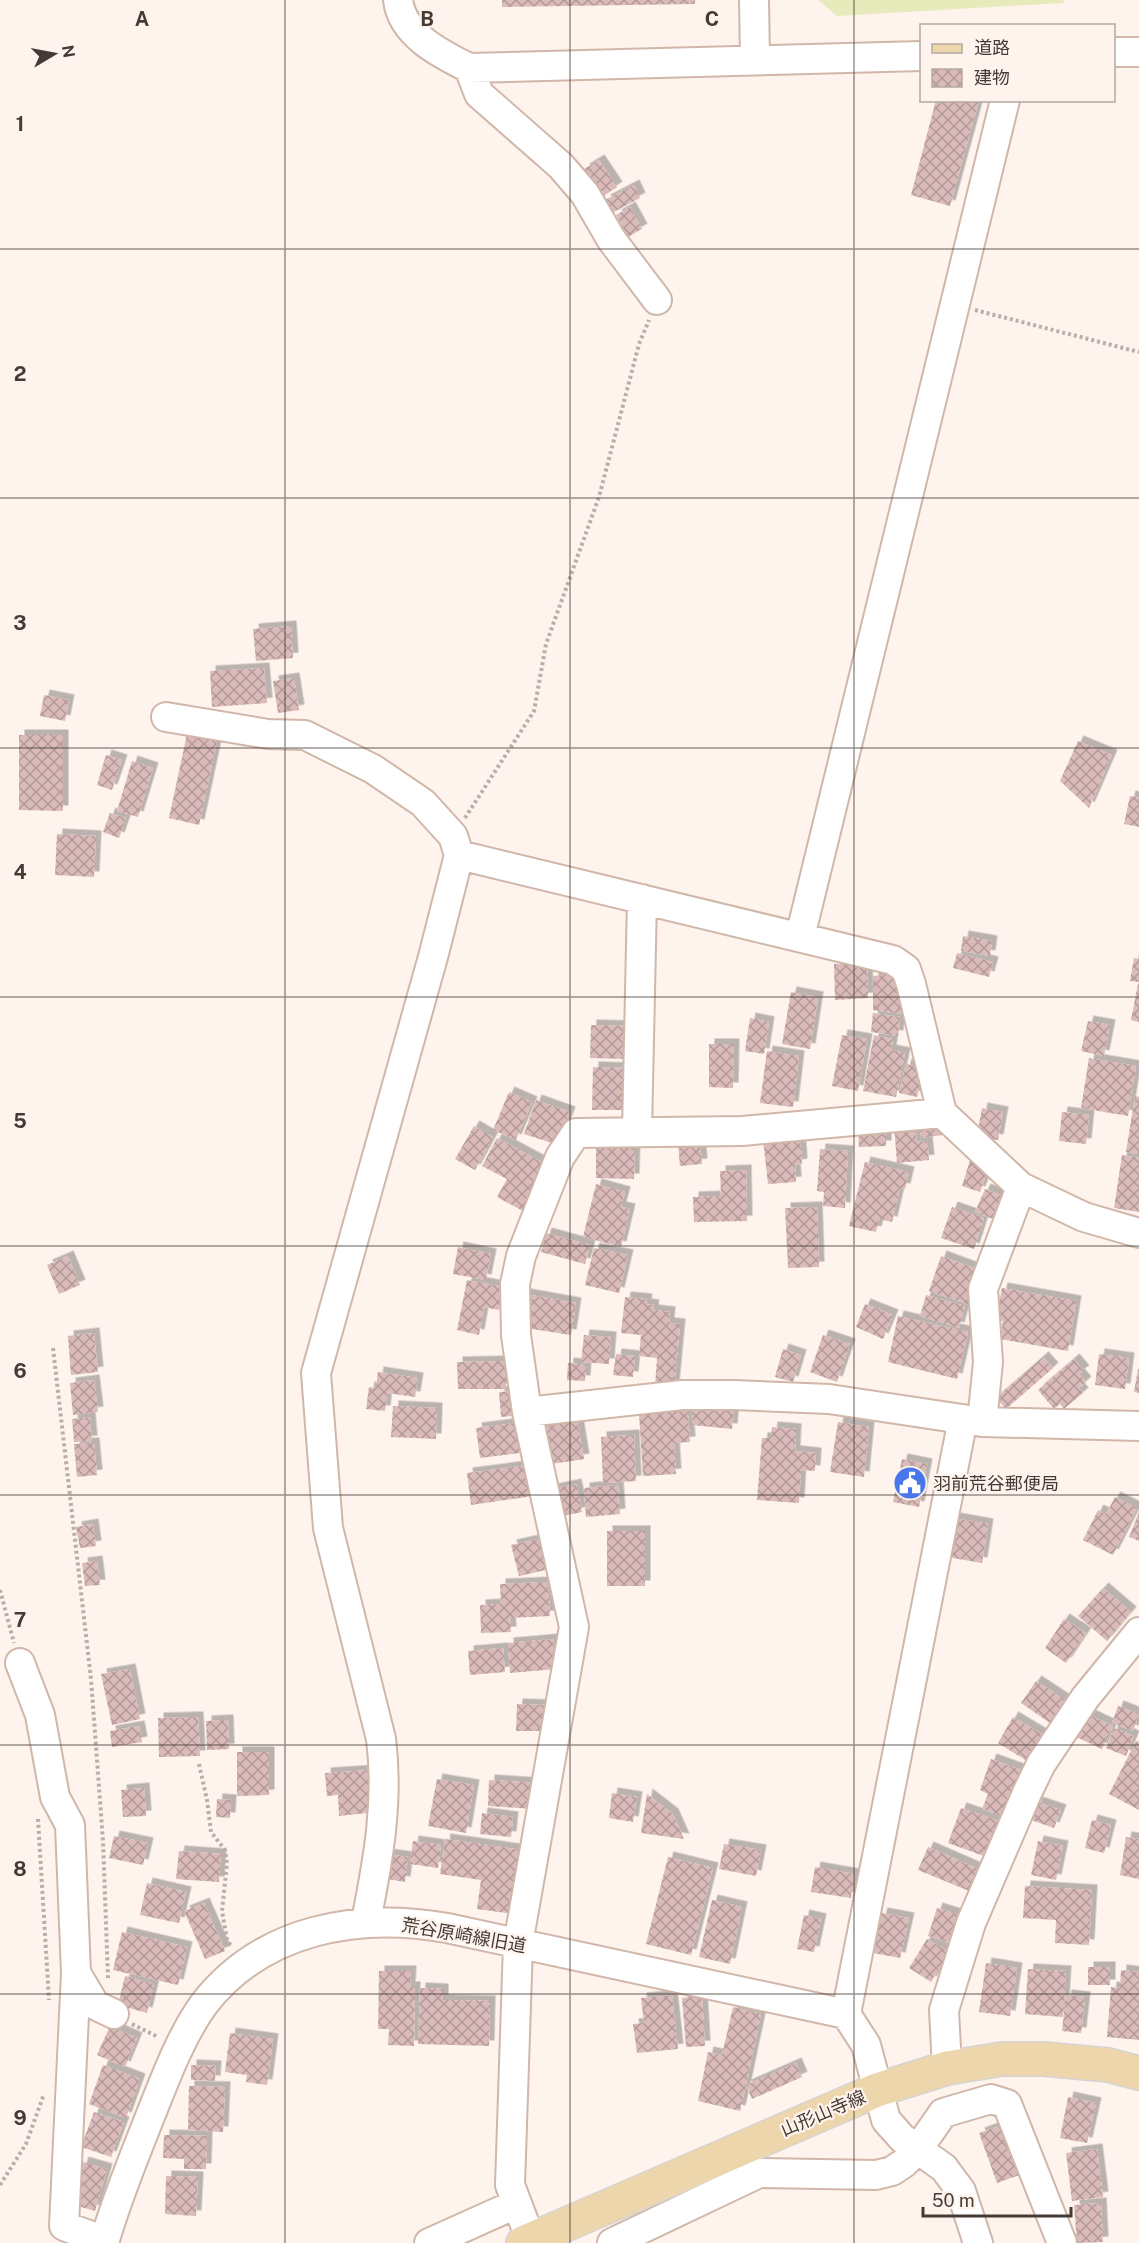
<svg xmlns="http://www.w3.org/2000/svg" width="1139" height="2243" font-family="'Public Sans','Noto Sans JP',sans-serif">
	<defs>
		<pattern id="building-cross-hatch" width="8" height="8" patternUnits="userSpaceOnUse" patternTransform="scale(1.5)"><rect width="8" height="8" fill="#dabbba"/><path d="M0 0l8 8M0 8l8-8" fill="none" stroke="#b39998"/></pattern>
		<filter id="shadow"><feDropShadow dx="5.5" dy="-5.5" stdDeviation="0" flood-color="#0004"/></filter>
	</defs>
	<rect width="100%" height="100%" fill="#fef3ed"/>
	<path fill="#e7eabb" d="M818,0h246l-1,3 -226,13z"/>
	<path fill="url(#building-cross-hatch)" filter="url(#shadow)" d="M502,0h193v4l-193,3z
		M936,100h43l-29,106 -39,-11z
		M599,160l18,27 -15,10 -18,-28z
		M634,185l6,13 -28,15 -7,-13z
		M630,207l12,22 -14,8 -12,-22z
		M291,626l2,32 -37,3 -3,-32z
		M264,668l3,35 -55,4 -2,-36z
		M294,678l5,32 -21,3 -5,-32z
		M44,695l25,5 -4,21 -25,-5z
		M187,734l30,7 -18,84 -30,-7z
		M19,735h44v76l-44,-1z
		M1078,741l34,14 -23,53 -29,-27z
		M106,755l16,5 -10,30 -15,-5z
		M132,761l21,7 -15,49 -21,-6z
		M1130,796l9,2v29l-15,-3z
		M110,813l16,5 -7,20 -16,-6z
		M57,834l39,2 -2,41 -39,-2z
		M963,936l29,5 -2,15 -29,-5z
		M957,953l36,9 -4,15 -36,-9z
		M1134,958l5,1v23l-9,-1z
		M867,963l1,35 -33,2 -1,-36z
		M897,974l12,41 -36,-5v-34z
		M1138,984h1v38l-8,-2z
		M791,992l27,5 -8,52 -28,-5z
		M873,1013l27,4 -2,19 -27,-4z
		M750,1018l19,4 -5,32 -19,-3z
		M1088,1021l22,4 -6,31 -23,-5z
		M591,1025l38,1 -1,33 -38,-1z
		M842,1035l25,4 -9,52 -26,-5z
		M874,1035l19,4 -2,11 14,3 -9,44 -33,-6z
		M709,1044h25l-1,44 -24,-1z
		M767,1051l32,5 -6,51 -33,-4z
		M1089,1058l47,8 -8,50 -47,-8z
		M906,1064l18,4 -7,29 -18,-4z
		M593,1067l34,1 -1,42h-34z
		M509,1092l23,10 -16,38 -23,-10z
		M1135,1096l4,1v57l-13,-2z
		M536,1100l34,12 -12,33 -34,-11z
		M982,1108l21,4 -5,28 -21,-3z
		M1062,1112l27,3 -3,29 -27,-3z
		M940,1120l2,15 -21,3 -2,-15z
		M915,1123l2,19 10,-1 2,19 -32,3 -3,-38z
		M474,1126l19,11 -18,33 -20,-11z
		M886,1129v17l-27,1 -1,-17z
		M800,1136l2,28 -7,1 1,17 -28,2 -5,-45z
		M497,1138l50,27 -24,46 -26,-14 10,-18 -25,-13z
		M596,1142h39l-1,37 -38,-1z
		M700,1142l2,22 -22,2 -2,-23z
		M820,1149l28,2 -3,57 -22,-2 1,-14 -7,-1z
		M1122,1155l17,3v54l-25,-4z
		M971,1157l19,6 -10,29 -18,-6z
		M865,1162l44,10 -4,17 -5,-1 -8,34 -13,-3 -3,13 -27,-6z
		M746,1170l1,51 -53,1 -1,-25 28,-1 -1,-25z
		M596,1184l29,8 -4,15 9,2 -9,38 -38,-10z
		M985,1189l18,7 -10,23 -18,-7z
		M817,1207l2,60 -31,1 -3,-60z
		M952,1207l32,11 -10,31 -33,-11z
		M546,1233l44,12 -5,19 -44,-12z
		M458,1247l33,7 -5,26 -33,-6z
		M594,1248l34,7 -9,38 -34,-8z
		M68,1256l12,29 -21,9 -12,-29z
		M941,1256l41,15 -12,34 -41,-14z
		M467,1280l37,7 -5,23 -15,-3 -5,28 -22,-5z
		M1002,1288l74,13 -8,50 -68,-12 3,-18 -7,-2z
		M525,1294l51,9 -5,32 -52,-8z
		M926,1295l39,11 -6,22 -39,-12z
		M625,1297l22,2 -1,5 8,1 -1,5 17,2 -1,11 11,1 -6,64 -19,-2 2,-28 -18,-2 2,-21 -20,-2z
		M865,1304l28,11 -10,24 -27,-12z
		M898,1316l70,16 -11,47 -69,-17z
		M94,1333l4,39 -27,3 -3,-39z
		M584,1335l27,2 -2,27 -28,-2z
		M823,1335l27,9 -13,38 -27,-10z
		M783,1349l18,6 -8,27 -18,-5z
		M616,1354l19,2 -2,21 -20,-2z
		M1099,1354l30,4 -4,31 -30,-4z
		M1043,1357l10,11 -47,41 -10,-11z
		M1074,1359l10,12 -5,3 7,8 -7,6 4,5 -19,16 -4,-5 -6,5 -16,-19z
		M506,1361v28h-48l-1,-27z
		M568,1363l18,2 -1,16 -18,-1z
		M1138,1369h1v24l-5,-1z
		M378,1372l40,6 -3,19 -28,-4 -2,18 -19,-2 3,-22 7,1z
		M94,1380l4,32 -25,3 -3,-32z
		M517,1391l2,24 -18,2 -2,-25z
		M687,1402l3,40 -16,1 2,31 -33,2 -4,-63z
		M694,1404l40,4 -2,21 -40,-4z
		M393,1406l44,2 -1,31 -45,-2z
		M576,1411l8,48 -32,5 -9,-47z
		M90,1417l2,24 -18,1 -2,-23z
		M523,1422l4,30 -47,6 -4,-30z
		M838,1422l31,5 -5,50 -34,-5z
		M772,1427l24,2 -1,22 21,2 -1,18 -14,-1 -2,33 -42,-3 5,-62h9z
		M634,1435l2,46 -33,2 -2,-46z
		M94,1443l3,32 -20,2 -3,-33z
		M902,1459l25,5 -8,43 -26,-5z
		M529,1465l4,31 -62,9 -4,-32z
		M576,1484l6,28 -25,5 -5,-28z
		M618,1485l2,29 -34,3 -2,-29z
		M1115,1497l22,11 -24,47 -30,-15 15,-30 8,4z
		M1139,1512v29l-10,-4z
		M954,1518l34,6 -6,39 -35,-6z
		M93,1524l3,22 -16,2 -4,-21z
		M607,1531h38v55h-38z
		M547,1537l8,31 -36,8 -8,-31z
		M97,1561l3,24 -15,1 -3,-23z
		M548,1582l2,34 -40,2 1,14 -30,1 -1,-28 21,-1 -1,-20z
		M1103,1588l28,24 -24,29 -29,-25z
		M1064,1619l22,14 -20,30 -21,-15z
		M553,1639l3,30 -46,4 -2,-30z
		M503,1648l2,24 -35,3 -2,-24z
		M130,1669l10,50 -28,6 -11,-51z
		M1036,1681l29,19 -15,23 -29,-20z
		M517,1704l31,1v26h-32z
		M1118,1706l21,8 -6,17 -21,-8z
		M1083,1712l30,14 -11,23 -30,-14z
		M198,1717l2,39 -41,1 -1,-39z
		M1013,1717l30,18 -16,26 -29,-18z
		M228,1720l1,29 -22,1 -1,-29z
		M139,1726l3,16 -30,5 -2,-16z
		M1114,1728l20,8 -8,20 -20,-8z
		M1136,1741l3,2v67l-30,-16z
		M237,1752h32v43l-32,1z
		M991,1759l36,13 -17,47 -28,-10 6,-15 -8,-4z
		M372,1770l4,42 -37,4 -1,-21 -11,1 -2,-23z
		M437,1779l37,6 -8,48 -38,-7z
		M489,1780l46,3 -2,26 -45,-3z
		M144,1788l2,28 -23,1 -2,-27z
		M612,1793l25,4 -4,25 -24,-4z
		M647,1794l26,20 11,25 -43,-6z
		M217,1799l14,1 -1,18 -14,-1z
		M1037,1802l24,8 -7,18 -23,-8z
		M961,1808l44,15 -13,36 -44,-16z
		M482,1813l31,4 -2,20 -31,-3z
		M1092,1820l19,5 -7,28 -19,-5z
		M114,1836l34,7 -5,22 -34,-7z
		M1126,1837l13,2v40l-19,-4z
		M445,1839l77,11 -9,64 -36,-5 4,-29 -41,-6z
		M413,1841l28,4 -3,23 -28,-4z
		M1038,1841l25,5 -7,34 -25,-5z
		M724,1844l37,6 -5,26 -37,-7z
		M928,1847l55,24 -9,22 -56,-23z
		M179,1851l42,3 -2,28 -43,-3z
		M386,1854l22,3 -3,25 -23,-4z
		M668,1857l45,11 -22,87 -45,-11z
		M815,1867l39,7 -3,24 -40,-6z
		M147,1883l39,9 -7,31 -39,-8z
		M1025,1886l67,4 -3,55 -34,-2 1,-23 -33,-2z
		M712,1900l30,7 -12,57 -31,-7z
		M204,1903l21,48 -20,8 -21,-48z
		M937,1908l22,7 -8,28 -23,-7z
		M882,1913l27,5 -9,40 -27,-5z
		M804,1915l17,4 -7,33 -17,-3z
		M122,1932l65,15 -9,38 -65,-15z
		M927,1939l22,13 -18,30 -22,-14z
		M986,1963l31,5 -7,48 -31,-4z
		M1088,1967h22v18h-22z
		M1028,1969l38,2 -3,46 -38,-3z
		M1121,1970l18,2v68l-32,-3 4,-50 9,1z
		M379,1971h32l-1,16h5l-1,59 -26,-1 1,-16h-11z
		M125,1976l29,8 -7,29 -29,-8z
		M420,1988l23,1v11l47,1 -1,45 -71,-2z
		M672,1995l6,54 -41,4 -4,-29 11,-1 -3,-25z
		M1066,1995l19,2 -4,36 -19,-2z
		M702,1996l3,50 -19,1 -4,-49z
		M733,2007l28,7 -15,71 50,-22 6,14 -50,22 -6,-14 -6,26 -42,-10 10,-49 14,3z
		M110,2026l27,12 -12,29 -28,-12z
		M230,2033l43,6 -6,46 -21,-3 1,-7 -22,-3z
		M103,2065l37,14 -14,39 -37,-14z
		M191,2065l25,1 -1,15 -24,-1z
		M189,2086l36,1 -2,45 -35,-2z
		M1068,2097l28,6 -9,40 -27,-5z
		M94,2112l30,10 -13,35 -30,-10z
		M1007,2123l18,50 -28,10 -18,-50z
		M164,2135l43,1 -1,33h-22v-10l-21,-1z
		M1097,2149l6,48 -31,4 -6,-48z
		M83,2162l24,7 -12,42 -24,-7z
		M166,2176l32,1 -2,39 -31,-2z
		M1101,2203l2,39 -26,1 -3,-38z"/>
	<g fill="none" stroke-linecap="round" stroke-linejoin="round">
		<g stroke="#d0b7a9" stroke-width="32">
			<path id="minor" d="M398,0c4,35 43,54 71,68l453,-12
				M754,0l1,59
				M1114,52h25
				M469,68l10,26 82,72 24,28 26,45 46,61
				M166,717l102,17 37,1 68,34 50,34 30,33 6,19 -26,102 -117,416 12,155 53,211c8,62 -3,122 -15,182
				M459,855l434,105 13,9 5,15 31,129 79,74 63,30 55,16
				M800,937l205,-837
				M637,1132l5,-233
				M527,1412l155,-17h52l95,4 153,23 157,4
				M982,1422l6,-60 -5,-73 38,-102
				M20,1663l20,52 15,82 15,28 6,148 19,32 19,9
				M76,1973l-12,253 41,15
				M846,2014l117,-595
				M947,2068l-3,-58 27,-87 56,-130 14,-29 44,-66 54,-66
				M104,2243c12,-42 29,-83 45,-124 15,-37 31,-82 55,-115 58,-75 154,-92 243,-76l399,86 20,31 20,75 16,18 42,30 17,23 17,52
				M429,2243l87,-39
				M532,2243l-22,-58 8,-241 56,-317 -47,-215 -11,-77 -1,-51 6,-28 39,-99 16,-24 166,-2 200,-18
				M612,2243l147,-70 117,2 16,-4 12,-8 14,-14 25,-36 48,-14 16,5 55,139"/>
		</g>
		<g stroke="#d6d4d3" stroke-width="36">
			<path id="major" d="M523,2243l354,-153 70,-22 55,-9h42l64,6 31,8"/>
		</g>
		<path stroke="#b9aea8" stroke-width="4" stroke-dasharray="3 3" stroke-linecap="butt" d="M975,310l164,42
			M465,818l69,-107 12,-67 53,-147 40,-153 10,-24
			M53,1348l38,331 12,162 5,137
			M0,1590l14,53
			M199,1764l8,36 4,32 14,18 2,13 -5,48 5,29 4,6
			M38,1819l11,181
			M132,2024l26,13
			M0,2185l26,-41 18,-50"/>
		<use href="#minor" stroke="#fff" stroke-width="28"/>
		<use href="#major" stroke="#eed6ac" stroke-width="33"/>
	</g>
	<path fill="none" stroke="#453b35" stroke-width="1.5" stroke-opacity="0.55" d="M285,0v2243M570,0v2243M854,0v2243M0,249h1139M0,498h1139M0,748h1139M0,997h1139M0,1246h1139M0,1495h1139M0,1745h1139M0,1994h1139"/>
	<defs>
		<g id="civic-disc" transform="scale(1.725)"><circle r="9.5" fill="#4777e9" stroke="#fef3ed"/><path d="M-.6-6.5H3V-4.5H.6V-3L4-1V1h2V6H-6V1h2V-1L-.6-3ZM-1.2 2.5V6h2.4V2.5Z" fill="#fff"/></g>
	</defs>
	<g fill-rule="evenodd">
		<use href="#civic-disc" x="910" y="1483"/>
	</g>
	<g text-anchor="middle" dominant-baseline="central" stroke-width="4.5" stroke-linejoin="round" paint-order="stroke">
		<g font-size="18" fill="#453b35" stroke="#fef3ed" text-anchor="start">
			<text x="933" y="1483">羽前荒谷郵便局</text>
		</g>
		<g font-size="18" fill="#453b35" stroke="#fef3ed">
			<text transform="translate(464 1935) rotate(10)">荒谷原崎線旧道</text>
			<text transform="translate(823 2113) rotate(-23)">山形山寺線</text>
		</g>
	</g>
	<g font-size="20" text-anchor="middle" font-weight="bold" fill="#453b35" stroke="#fef3ed" stroke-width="4.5" stroke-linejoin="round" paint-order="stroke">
		<text x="142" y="26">A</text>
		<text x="427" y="26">B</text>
		<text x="712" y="26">C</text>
		<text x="20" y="131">1</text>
		<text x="20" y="381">2</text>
		<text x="20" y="630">3</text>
		<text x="20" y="879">4</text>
		<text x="20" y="1128">5</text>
		<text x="20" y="1378">6</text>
		<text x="20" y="1627">7</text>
		<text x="20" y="1876">8</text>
		<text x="20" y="2125">9</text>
	</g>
	<rect x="920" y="24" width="195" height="78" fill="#fef3ed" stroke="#b4a9a3" stroke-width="1.5"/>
	<rect x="932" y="44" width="30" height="9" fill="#eed6ac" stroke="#b4a9a3" stroke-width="1.5"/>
	<text x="974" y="54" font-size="18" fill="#453b35">道路</text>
	<rect x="932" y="69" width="30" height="18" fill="url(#building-cross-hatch)" stroke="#b4a9a3" stroke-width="1.5"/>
	<text x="974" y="84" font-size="18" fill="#453b35">建物</text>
	<g transform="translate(54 54) rotate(80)" stroke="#fef3ed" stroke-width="4.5" paint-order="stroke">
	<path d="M0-4.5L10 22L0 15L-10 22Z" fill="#453b35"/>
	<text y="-9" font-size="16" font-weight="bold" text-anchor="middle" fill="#453b35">N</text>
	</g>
	<path d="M923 2207v9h148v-9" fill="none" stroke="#453b35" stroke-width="3"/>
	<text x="932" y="2207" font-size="18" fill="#453b35" stroke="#fef3ed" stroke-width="4.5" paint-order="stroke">50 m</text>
</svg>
